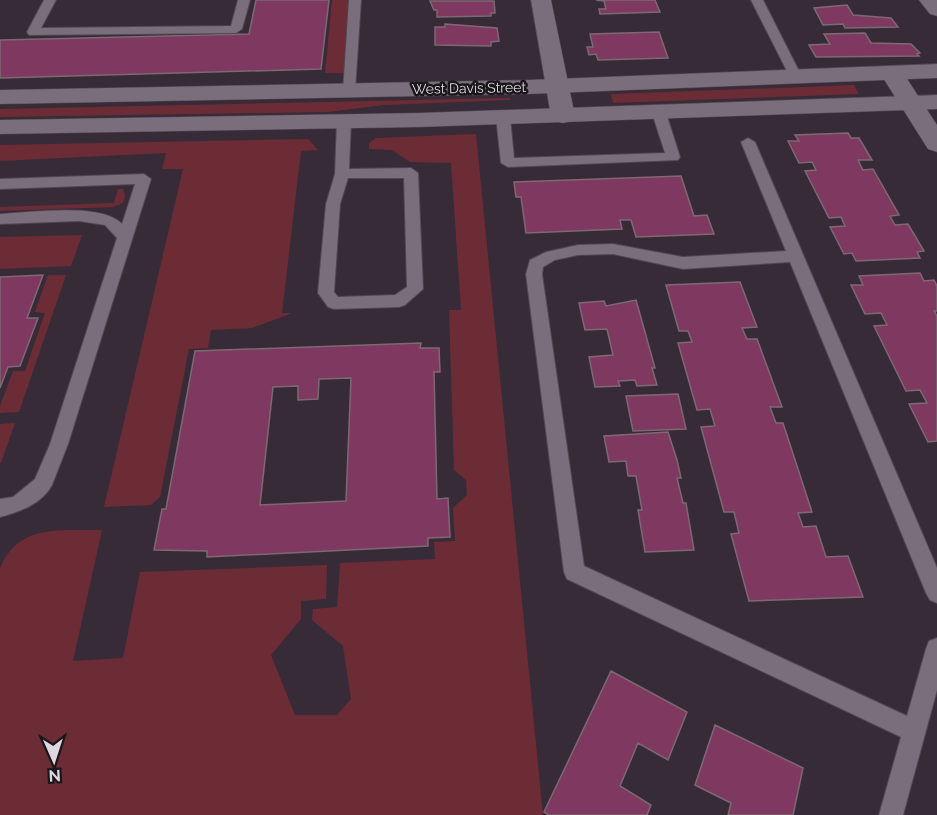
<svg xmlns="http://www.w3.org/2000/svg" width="937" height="815" font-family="Raleway,sans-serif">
	<rect width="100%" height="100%" fill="#372b38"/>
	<path fill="#6c2c36" d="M332,0h18l-5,73h-20z
		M854,85l5,9 -246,9 -2,-9z
		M510,98v2l-126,5 -56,7 -328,5v-8z
		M476,134l67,681h-543v-247c19,-45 60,-37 102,-38l-29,131 50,-3 17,-86 187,-7 -1,34 -25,2v18l-30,36 24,60h42l14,-16 -8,-53 -31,-26 1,-11 24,-2 3,-44 95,-4 -1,-17 21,-1 -2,-33 14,-13 -1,-15 -12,-10 -5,-160h12l-10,-147 -41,-1 -18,-12 -23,-1v-6l7,-5z
		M308,139l10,11 -17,1 -19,162h10l-40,15 -41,2 -3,18 -19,1 -29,148 -9,8 -47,2 79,-338h-21l4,-16 -166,8v-16z
		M118,189h5l2,7 -2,7 -10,4 -113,4v-4l114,-4z
		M82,235l-11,31 -71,3v-32z
		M48,275h18l-47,137 -19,1v-7l13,-35h12l20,-58 -10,-1z
		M15,423l-14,40h-1v-39z"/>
	<path fill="#7f385f" stroke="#7d6973" stroke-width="1.5" fill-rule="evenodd" d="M256,0h73l-8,69 -321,9v-38l249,-6z
		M596,0h59l5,12 -60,2 -1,-5h7l-2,-8z
		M430,1h64l1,12h-4v3l-54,1v-7h-3z
		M847,5l6,10 38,3 7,9 -53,1 -2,-4 -20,1 -9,-17z
		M445,24l52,4 2,13 -8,1v4l-56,-1v-18h10z
		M659,32l9,26 -70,2 -2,-6 -7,1 -2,-8h6l-3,-13z
		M865,33l6,10 40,1 9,9 -3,1 2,2 -103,1 -7,-12 21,-1 -6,-10z
		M848,133l3,5h8l13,22h-14l5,10 10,-1 26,46 -9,1 5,9 13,-1 16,27 -7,1 3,6 -64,3 -4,-8 -8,1 -14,-27 15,-1 -4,-9 -12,1 -24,-47 11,-1 -4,-8 -13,1 -11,-22h11l-4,-6z
		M681,176l13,40 13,-1 7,19 -78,3 -5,-17h-11l2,9 -96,4 -5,-36h-5l-2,-15z
		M920,273l4,8 10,-1 3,6v25h-3l3,5v125l-9,1 -19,-38 18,-1 -7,-13 -14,1 -32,-65 13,-1 -6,-12 -16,1 -14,-29h12l-4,-9z
		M43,275l-16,43h11l-18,48 -12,1 -8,21v-111z
		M740,282l17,45 -15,1 5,11h10l25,68h-12l6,16h7l29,89 -14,1 5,14 13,-1 10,31 22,-1 15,41 -114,4 -18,-67 8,-1 -5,-21h-10l-23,-85 14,-1 -5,-17 -13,1 -19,-67 14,-1 -4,-11h-9l-13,-46z
		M636,300l19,68h-3l5,17 -20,1 -2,-6 -17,1 2,5 -25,1 -6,-30 24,-2 -6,-26 -22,1 -6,-27 25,-2 2,5z
		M421,343l-1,5h19l1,24h-6l3,127 11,-1 2,39 -22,1v8l-221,11v-6l-53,-1 8,-41h4l29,-158zM351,378l-5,123 -86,4 13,-118 25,-1v14l20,-1 1,-20z
		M678,394l8,35 -53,2 -7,-35z
		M668,432l9,28 4,18h-4l6,25h3l8,47 -49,2 -7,-42h4l-6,-34h-8l-2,-15 -17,1 -5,-26z
		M611,671l76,41 -19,48 -30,-17 -18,43 31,19 -4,10h-98l-5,-3z
		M715,725l88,43 -10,47h-65l3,-12 -36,-18z"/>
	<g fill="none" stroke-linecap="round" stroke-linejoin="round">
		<g stroke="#504752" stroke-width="2">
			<path id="service" d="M44,0h12l-15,28 190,-2 7,-26h12l-8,29 -6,4 -207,2 -2,-3z
				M349,0h12l-6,91 -6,4 -6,-4z
				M751,0h12l39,77 -2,3h-8l-2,-3z
				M659,109l7,4 14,44 -2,3 -170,7 -7,-4 -5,-46 2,-3h10l2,3 4,41 151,-5 -13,-40z
				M344,117l7,4 -2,48 62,-1 7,5 5,116 -18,16 -6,2 -65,2 -6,-2 -10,-14 8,-89 9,-30 2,-53zM348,178h56l3,109 -12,8 -57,2 -4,-5 6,-88z
				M748,138l7,4 182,426v35l-7,-3 -4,-7 -136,-331 -107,7 -70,-15 -35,1 -23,5 -12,7 -1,7 42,292 323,150 19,-67 3,-8 8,-3v52l-34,125h-24l22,-78 -334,-158 -3,-7 -38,-298 4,-14 16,-8 32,-7 35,-1 70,13 103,-6 -45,-109z
				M144,174l7,5 -83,265 -16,41c-10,19 -33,27 -52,32v-18l13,-2 22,-18 15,-35 67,-206 -12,-13 -26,-4 -79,3v-10c29,-1 101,-12 122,10l13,-40 -135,5v-10z"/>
		</g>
		<g stroke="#504752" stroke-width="1">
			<path id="minor" d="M531,0h20l24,116 -3,5 -9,2 -9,-2 -3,-5z
				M919,0h18v16l-7,-2z
				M892,66l8,2 37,57v27l-9,-3 -48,-76 4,-5z"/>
		</g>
		<g stroke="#504752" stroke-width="1">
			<path id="secondary" d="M937,64v14l-409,16 -528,10v-14l528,-10z
				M937,95v14l-518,18 -419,7v-14l419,-7z"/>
		</g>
		<use href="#service" fill="#7a6d7c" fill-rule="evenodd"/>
		<use href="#minor" fill="#7a6d7c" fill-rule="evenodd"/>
		<use href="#secondary" fill="#7a6d7c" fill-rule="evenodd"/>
	</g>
	<g text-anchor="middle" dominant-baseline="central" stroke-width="5" stroke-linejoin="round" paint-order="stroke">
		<g font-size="14" fill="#ded7df" stroke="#1b161c">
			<text transform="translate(469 88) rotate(-1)">West Davis Street</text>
		</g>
	</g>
	<g transform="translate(54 761) rotate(177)" stroke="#1b161c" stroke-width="4.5" paint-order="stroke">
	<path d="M0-4.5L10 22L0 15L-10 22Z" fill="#ded7df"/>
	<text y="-9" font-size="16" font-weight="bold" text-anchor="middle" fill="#ded7df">N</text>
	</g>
</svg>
